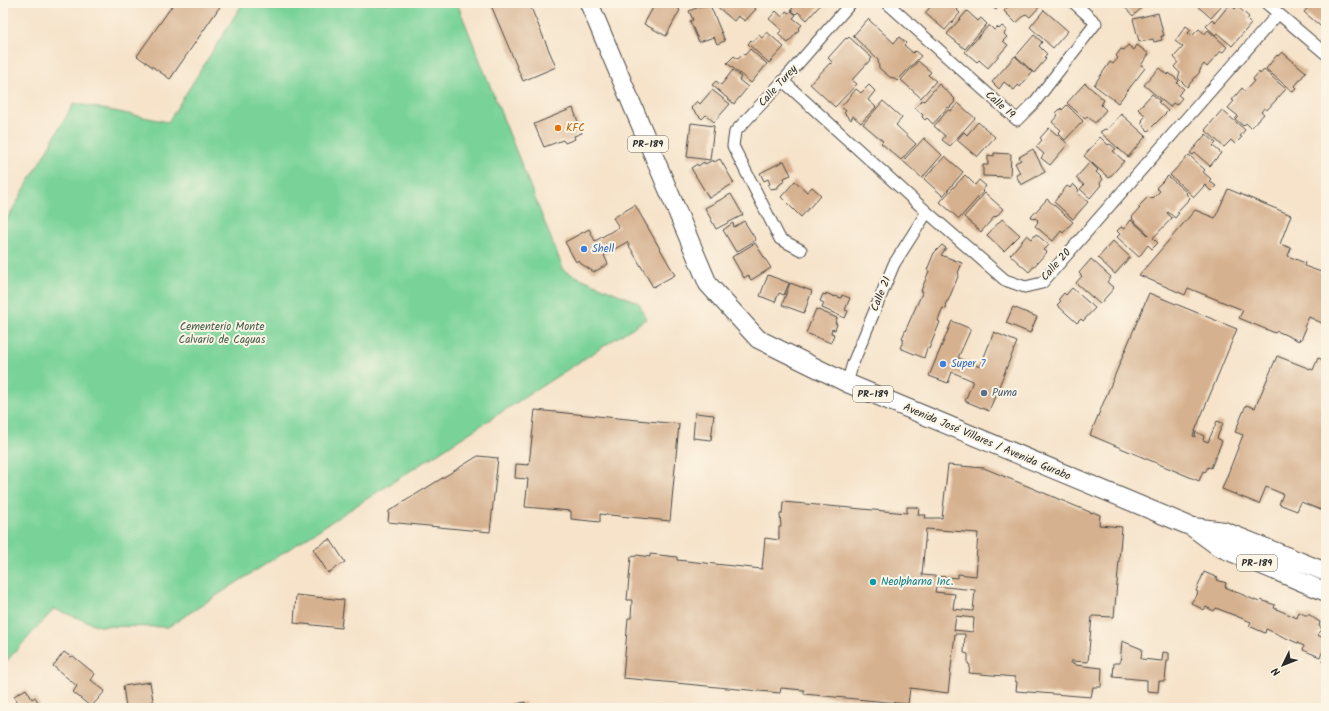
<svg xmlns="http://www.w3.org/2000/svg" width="1329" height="711" font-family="Kalam,sans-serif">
	<rect width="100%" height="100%" fill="#fcf5e5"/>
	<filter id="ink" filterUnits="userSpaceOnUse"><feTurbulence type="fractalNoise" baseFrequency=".025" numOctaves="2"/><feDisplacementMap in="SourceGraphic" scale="8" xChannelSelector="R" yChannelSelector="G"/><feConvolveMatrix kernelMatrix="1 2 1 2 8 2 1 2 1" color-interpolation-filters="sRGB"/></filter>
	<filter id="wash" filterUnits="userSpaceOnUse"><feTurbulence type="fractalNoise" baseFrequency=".012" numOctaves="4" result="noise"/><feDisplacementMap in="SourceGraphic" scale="16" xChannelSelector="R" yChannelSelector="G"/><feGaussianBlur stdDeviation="0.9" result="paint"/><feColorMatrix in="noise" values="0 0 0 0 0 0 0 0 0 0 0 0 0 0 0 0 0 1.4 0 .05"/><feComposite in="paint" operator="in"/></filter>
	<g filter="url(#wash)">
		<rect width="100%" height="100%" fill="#f6e3ca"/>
		<path fill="#79d399" stroke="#527f62" d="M243,3h214l107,268 75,32 7,16 -478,308 -69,-1 -45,-17 -51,56v-439l71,-123 94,19z"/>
		<g id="blocks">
			<path fill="#d6b18f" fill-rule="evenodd" d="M174,3h45l2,2 -51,74 -33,-23z
				M490,3h39l27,64 -33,14z
				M659,3h18l1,1 -2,3 4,3 -14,26 -22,-12 11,-20 2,2z
				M713,3h36l7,6 -11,12 -7,-5 -4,5z
				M792,3h30l-15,17 -9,-8 -2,2 -5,-4 2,-2 -3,-3z
				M931,3h27l3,2 -4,5 3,3 -15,17 -20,-17 8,-9z
				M988,3h14l-6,7z
				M1007,3h36l-13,14 -4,-3 -10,9 -12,-12 5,-6z
				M1121,3h26l-14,13z
				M1194,3h31l-14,15z
				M1312,3h14v28l-22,-19z
				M1230,4l5,5 2,-3 12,11 -2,3 4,4 -19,22 -15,-13 -2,2 -9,-9 6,-7 3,3z
				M704,5v2l6,-2 15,36 -8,3 -3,-7 -15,5 -9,-21 3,-1 -4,-9z
				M1044,10l24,21 -15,17 -23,-21z
				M776,11l6,6 4,-6 3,2 2,-2 5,4 -3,3 9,7 -4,4 1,1 -11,13 -10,-9 4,-4 -13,-11z
				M967,11l11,10 3,-3 6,6 -22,25 -18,-15z
				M1158,13l6,23h-3l1,4 -8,2 -1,-3 -12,3 -1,-2 -1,1 -6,-22z
				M868,19l26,24 5,-6 7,6 -2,2 9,8 2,-2 6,5 -24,25 -5,-4 -1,1 -12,-10 -1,-8 -25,-24z
				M988,26h2l4,4 3,-3 2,2 3,-3 5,4 -3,4 3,3 -4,4 5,4 -20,23 -9,-8 -2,2 -12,-10z
				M1186,26l5,4 -3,3 4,3 7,-7 6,5 3,-4 19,17 -4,5 -2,-1 -14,16 -3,-3 -3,4 -2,5 -12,14 -9,-9 2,-5 -6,-6 4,-5 -4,-5 9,-10 -8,-6z
				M767,32l17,15 -15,16 -21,-19 3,-4 2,2 6,-7 3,3z
				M1034,35l8,7 -3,4 8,8 -3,3 2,2 -12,14 -18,-17z
				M849,37l23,21 -20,22 5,4 -22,23 -25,-23 20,-21 1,1 2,-1 -5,-5 18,-20 1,1z
				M1128,45l6,5 3,-5 12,9 -8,11 4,3 -27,35 -24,-18 16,-23 3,2 5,-6 -2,-2 5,-7 3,1z
				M750,49l17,15 -16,19 -24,-20 7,-7 4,3 5,-5 2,1z
				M1282,52l24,20 -11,14 2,2 -4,4 -27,-23 11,-14 1,1z
				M1015,56l17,16 -12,15 -2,-2 -4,5 -10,-8 -5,7 -7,-7z
				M918,61l13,11 -3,3 8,6 -15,17 -20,-18z
				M1159,68l8,7 2,-2 10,8 -2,2 7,6 -6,6 4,3 -6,7 -3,-2 -3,4 -26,-22z
				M733,70l8,7 -2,3 9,7 -14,17 -22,-19 4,-4 5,4z
				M1264,70l22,19 -19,21 -3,-2 -3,4 3,2 -13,14 -5,-5 -3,3 -8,-7 3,-3 -10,-8 6,-7 -2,-1 10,-12 3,3 9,-10 -1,-2 6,-7 1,2z
				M1085,83l19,17 -3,5 5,5 -11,13 -8,-7 -2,3 -18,-16z
				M939,84l16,15 -1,1 1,2 -6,6 -1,-1 -15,17 -6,-6 -2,2 -3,-3 1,-2 -8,-7 7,-8 2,1z
				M869,85l6,6 -7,9 8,7 -15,16 -8,-7 -2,4 -7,-7 2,-2 -5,-4 15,-18 5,4z
				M712,90l18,14 -16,18 -8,-7 -4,4 -11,-11 6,-7 3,3z
				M1152,94l8,7 -2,1 10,9 -20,20 -7,-8 2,-2 -1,-1 4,-4 -8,-7z
				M883,101l19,17 -6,7 20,19 -15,16 -20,-17 2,-2 -20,-17z
				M958,103l17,15 -25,28 -8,-6 3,-4 -11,-10 15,-17 2,2z
				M1067,105l16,16 -18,19 -7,-7 3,-3 -9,-8 6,-7 -2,-2 5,-5 1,2z
				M573,108l9,25 -8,3 1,3 -10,4 -2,-3 -19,7 -10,-23z
				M1222,110l23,20 -5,6 2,1 -7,7 -4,-4 -7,7 -19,-17z
				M1121,114l25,22 -18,21 -28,-25 5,-3 2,1z
				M978,122l17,15 -18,20 -20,-17 7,-8 3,3z
				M691,123l23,3 -4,34 -23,-3z
				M1049,128l19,16 -18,21 -9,-7 3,-4 -8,-7 6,-7 -2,-2z
				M1206,134l10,9 -3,3 8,7 -11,13 -15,-13 -2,2 -3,-2z
				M1100,137l8,8 2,-1 6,5 -3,2 11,10 -15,17 -25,-22z
				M924,138l18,17 -20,23 -19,-17z
				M1033,149l12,23 -24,13 -5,-10 4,-2 -5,-10 6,-3 -2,-3z
				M994,153l17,1 -1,23 -27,-1v-11h5v-10l6,1z
				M1189,155l16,15 -2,2 8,7 -2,2 7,5 -5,5 -6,-6 -11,12 -24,-22z
				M945,156l18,16 -20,24 -19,-17z
				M720,159l14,24 -25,15 -18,-30 6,-4 1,2 6,-4 1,2 8,-4 1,2z
				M784,161l7,14 -7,3 1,3 -5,3v1l-2,1v2l-8,1 -2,-4 2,-1 -2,-5 -4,2 -4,-8z
				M1090,162l8,8 -2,2 7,7 -3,4 1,2 -11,13 -10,-9 4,-4 -8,-7z
				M965,175l10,10 4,-5 7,6 -4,5 1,1 -24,27 -19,-17z
				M1168,176l19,17 -1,1 4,4 -13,14 2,1 -4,5 -7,-6 -1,1 5,5 -19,20 5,5 -6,6 -4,-4 -9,12 -22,-20 3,-3 -3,-3 4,-4 3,2 7,-9 17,15v-1l-16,-15 1,-1 -1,-1 8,-9 -2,-1 10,-10 4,2 8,-8 -4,-3z
				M795,181l12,11 5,-5 9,8 -20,22 -20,-20z
				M1073,184l6,6 -2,3 11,9 -15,17 -19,-17 13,-16 3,2z
				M1228,189l63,26 -11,29 11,4 -3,8 17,7 -1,3 20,7 2,-5v57l-17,-8 -5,10 2,1 -5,12 -2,-1v2l-22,-10 -2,2 -36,-15 4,-8 -55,-22 -3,7 -46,-20 56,-65 20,8z
				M985,193l18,16 -7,8 -1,-1 -14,16 -17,-15z
				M731,194l12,21 -27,14 -11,-21z
				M1047,199l26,23 -10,11 -2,-2 -8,10 -18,-15 3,-4 -1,-1 1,-1 -3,-2 -1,1 -3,-2z
				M635,205l40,70 -22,12 -26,-45 -23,13 4,9 -14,8 -14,-9 -2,-3 -2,2 -11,-20 24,-13 6,12 24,-14 -6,-9z
				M1002,219l18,16 -16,16 -17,-16z
				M744,221l12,19 -20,12 -13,-22 10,-7 1,4z
				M1036,234l13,11 -5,5 3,2 -18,20 -19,-17 17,-20 5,4z
				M1113,241l17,16 -15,17 -17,-16z
				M755,243l16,25 -20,12 -3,-5 -4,3 -12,-21z
				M942,245l4,3 -5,7 21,8 -4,10 1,1 -11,27h-1l-2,4 2,1 -1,3 -3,-1 -5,13 2,1 -11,27 -2,-1 -3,10 -24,-10 4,-9 -2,-1 21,-47h-2l8,-20 -2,-1 7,-17z
				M1091,259l20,18 -4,5 7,6 -14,16 -24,-21 6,-7 -3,-3z
				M768,275l21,8 -5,12 -5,-2 -4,9 -15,-6z
				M790,283l22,8 -8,22 -22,-8z
				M1072,288l23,20 -12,13 -2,-2 -4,4 -20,-18 4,-4 -2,-2 5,-6 2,2z
				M826,293l9,4v-1l6,2 1,-3 8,3 -5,12 3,1 -3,7 -23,-10 2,-5 -4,-2 3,-7 3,1z
				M1149,293l88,36 -44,107 2,1 1,-5 8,4 -1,4 5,2 9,-21 6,2 -6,15 5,3 -11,27 -3,-1 -3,5 -2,-1 -4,10 -109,-46z
				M1013,307l24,10 -7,16 -24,-10z
				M816,309l21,9 -2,5 2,1 -2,6 -3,-1 -1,4 3,1 -3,9 -25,-10z
				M952,321l19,8 -13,29 22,9 14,-35 23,10 -28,69 -24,-10 8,-20 -21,-9 -4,11 -19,-7z
				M1277,356l36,14 5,-12 8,3v151l-25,-10 -4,9 -18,-7 4,-10 -17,-7 -7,17 -37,-15 21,-54 -8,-3 11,-27 9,3z
				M535,410l144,14 -9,97 -70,-7v8l-29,-3v-8l-46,-4 3,-28 -13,-1 1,-14 13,1z
				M695,413l19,2 -3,25 -18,-2z
				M478,456l20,2 -8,74 -102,-10 1,-11z
				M948,465l36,3 108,45 1,-1 7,3 -1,10 23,2 -8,90 -22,-1 -4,46 -17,-1v2l4,1v1l27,3 -1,19h-8l-2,10 -75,-6 1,-9 -2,-1v-4l-46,-4 1,-8 -2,-1v-10l-4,-1 1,-19h-10l-7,59 -38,-5 -2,16 -104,-10v-4l-23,-2 -1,5 -157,-15 5,-60h3l1,-18h-5l4,-43 5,-1 1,-1 13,2v-3l27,3v3l85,9 3,-31 14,2v-13h2l-1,-13h2l1,-12 124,11v-6h8l4,1 -1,7h8l-1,3h17zM926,529l52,4 -2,30h1l-1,13 -18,-2v4l-36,-3zM936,586l39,4 -2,21 -20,-2 2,-15 -20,-2zM956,616l18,2 -1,14 -19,-2z
				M330,539l15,23 -17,11 -15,-24z
				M1204,572l14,6 -1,2 9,3 -1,4 34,15 2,-2 14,5 -1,3 23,10 2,-6 6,3h5l5,4 5,3 -1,4 3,2v2l-5,5 9,4v25l-3,-2 2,-11h-2l-3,6 -17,-7 1,-4 -38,-17 -1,4 -16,-7 2,-4 -35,-14 -2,3 -8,-4 -2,3 -13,-7 4,-6h1l2,-5 -2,-1z
				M296,595l48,5 -3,28 -47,-5z
				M1122,641l20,8 -1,10 21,2 1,-9 6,1v8h-2l-2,20h-6l-1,11 -11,-1v-11l-34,-3 1,-14h6z
				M64,652l7,5 2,-1 22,18 -4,6 14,11 -14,16 -18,-15 4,-6 -24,-20z
				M150,682l4,24 -10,2h-18l-3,-22z
				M26,689l6,10 3,-2 7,11h-20l-8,-12z
				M525,702l1,6h-23v-1z"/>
		</g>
	</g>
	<g filter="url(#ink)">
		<use href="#blocks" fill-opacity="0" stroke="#494743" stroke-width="1"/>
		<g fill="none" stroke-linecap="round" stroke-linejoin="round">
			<g stroke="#494743" stroke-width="13">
				<path id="minor" d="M887,3l130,117 17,-17 62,-80 -22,-20
					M1266,3l60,51
					M783,81l144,131 78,68 20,7 17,-4 236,-269
					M801,250l-21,-11 -47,-93 2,-14 48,-51 68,-78
					M847,383l6,-20 41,-99 33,-52"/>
			</g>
			<g stroke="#494743" stroke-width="20">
				<path id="primary" d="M589,3l119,281 50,55 89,44 345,144 27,20 107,45
					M1193,527l31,4 102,41"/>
			</g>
			<use href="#minor" stroke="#fff" stroke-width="11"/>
			<use href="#primary" stroke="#fff" stroke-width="18"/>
		</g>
	</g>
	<circle fill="#e8710a" stroke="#fcf5e5" stroke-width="1.5" cx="558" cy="128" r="4"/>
	<g fill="#3f7fe0" stroke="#fcf5e5" stroke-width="1.5">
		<circle cx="584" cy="249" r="4"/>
		<circle cx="943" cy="364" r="4"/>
	</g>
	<circle fill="#5c6f8a" stroke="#fcf5e5" stroke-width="1.5" cx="984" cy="393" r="4"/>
	<circle fill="#0f9aa8" stroke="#fcf5e5" stroke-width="1.5" cx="873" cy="582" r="4"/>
	<g text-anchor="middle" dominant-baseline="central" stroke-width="4" stroke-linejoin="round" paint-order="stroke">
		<g fill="#fcf5e5" stroke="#6a6863" stroke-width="1">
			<rect x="628" y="136" width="40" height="16" rx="3"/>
			<rect x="853" y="386" width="40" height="16" rx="3"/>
			<rect x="1237" y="555" width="40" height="16" rx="3"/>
		</g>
		<g font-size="10" font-weight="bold" fill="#2b2b2b">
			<text x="648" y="144">PR-189</text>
			<text x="873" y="394">PR-189</text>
			<text x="1257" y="563">PR-189</text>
		</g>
		<g font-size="11" fill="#2b2b2b" stroke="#fcf5e5">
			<text transform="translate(778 86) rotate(-48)">Calle Turey</text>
			<text transform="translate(1000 105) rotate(41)">Calle 19</text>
			<text transform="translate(1056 265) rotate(-48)">Calle 20</text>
			<text transform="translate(881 294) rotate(-68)">Calle 21</text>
			<text transform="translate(987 442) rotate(23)">Avenida José Villares / Avenida Gurabo</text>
		</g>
		<g font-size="11" fill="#c56008" stroke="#fcf5e5" text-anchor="start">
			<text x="566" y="128">KFC</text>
		</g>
		<g font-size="11" fill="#366cbe" stroke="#fcf5e5" text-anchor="start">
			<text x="592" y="249">Shell</text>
			<text x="951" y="364">Super 7</text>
		</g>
		<g font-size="11" fill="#425d4c" stroke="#fcf5e5">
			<text x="222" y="327">Cementerio Monte<tspan x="222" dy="13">Calvario de Caguas</tspan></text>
		</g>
		<g font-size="11" fill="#4e5e75" stroke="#fcf5e5" text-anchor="start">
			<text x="992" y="393">Puma</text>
		</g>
		<g font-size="11" fill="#0d838f" stroke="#fcf5e5" text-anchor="start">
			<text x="881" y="582">Neolpharna Inc.</text>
		</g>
	</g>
	<rect width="1329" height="711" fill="none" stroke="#fcf5e5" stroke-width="16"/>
	<g transform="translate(1283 665) rotate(227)" stroke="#fcf5e5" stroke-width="3" paint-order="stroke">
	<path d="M0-3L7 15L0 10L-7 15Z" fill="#2b2b2b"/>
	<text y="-6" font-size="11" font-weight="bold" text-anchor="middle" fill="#2b2b2b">N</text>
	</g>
</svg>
